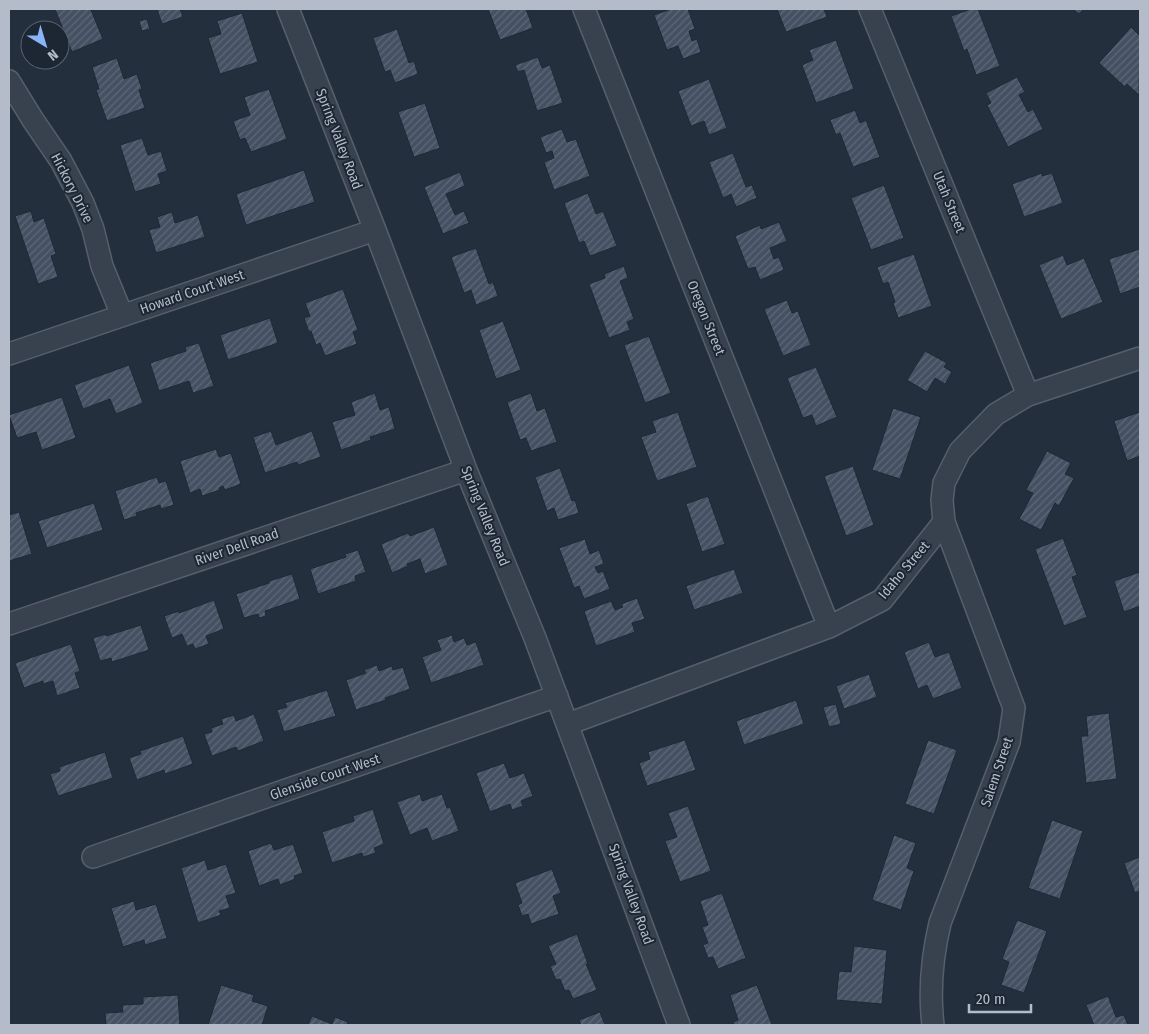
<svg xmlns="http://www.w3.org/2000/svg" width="1149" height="1034" font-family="'Fira Sans Condensed',sans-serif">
	<defs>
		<pattern id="building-hatch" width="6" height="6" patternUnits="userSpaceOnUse" patternTransform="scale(1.25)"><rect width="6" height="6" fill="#455162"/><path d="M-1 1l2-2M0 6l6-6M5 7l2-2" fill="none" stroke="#5d6877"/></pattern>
	</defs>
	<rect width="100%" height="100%" fill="#242f3e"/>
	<path fill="url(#building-hatch)" stroke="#1f2835" d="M55,9h39l-3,1 12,29 -31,13z
		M157,9h23l3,8 -21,7z
		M488,9h38l7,19 -33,12z
		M671,9h17l7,20 -6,2 3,10 5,-2 4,13 -18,7 -5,-13 -11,4 -13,-35z
		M777,9h47l3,8 -41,15z
		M971,9h7l22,57 -24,9 -9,-26 -3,2 -13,-35z
		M1073,9h11l-5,5z
		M242,13l16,49 -38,12 -12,-36 13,-4 -4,-13z
		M147,19l3,10 -8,2 -3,-10z
		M1131,27l9,9 -1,59 -12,-11 -2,3 -26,-24z
		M397,29l12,34 5,-2 4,13 -23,9 -5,-13 -5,2 -12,-34z
		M836,40l18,49 -38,14 -14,-38 11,-5 -4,-10z
		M538,57l4,11 8,-3 13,38 -26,8 -13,-41 -6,2 -3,-7z
		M117,58l7,21 13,-5 5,15 -3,1 6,18 -38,13 -11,-31 3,-1 -7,-22z
		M1017,77l8,15 -6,3 9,17 5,-3 10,20 -35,18 -21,-42 4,-2 -5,-10z
		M709,79l18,49 -18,7 -5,-14 -13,5 -13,-35z
		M269,89l18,50 -36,13 -6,-14 -5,2 -7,-19 17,-6 -6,-18z
		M425,103l15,45 -26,9 -16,-45z
		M855,110l5,13 6,-3 14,37 -27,10 -13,-34 -4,2 -6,-15z
		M562,129l5,13 9,-3 14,37 -36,14 -10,-28 10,-4 -2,-7 -6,2 -6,-16z
		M142,138l6,17 13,-4 6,20 -9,3 3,10 -26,8 -15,-47z
		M733,153l13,34 6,-2 5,13 -21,9 -5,-13 -8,4 -14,-36z
		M304,170l11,32 -69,23 -10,-31z
		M460,172l5,14 -19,8 9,21 9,-4 5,12 -26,11 -19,-47z
		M1042,173v3l10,-3 11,30 -39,14 -12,-33z
		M884,185l20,53 -33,12 -20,-52z
		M588,193l8,21 7,-3 14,35 -27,10 -6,-15 -5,2 -15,-40z
		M31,211l3,11 10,-4 12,36 -5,2 7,21 -20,7 -23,-68z
		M172,212l3,11 23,-8 7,22 -49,16 -7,-23 11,-3 -3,-10z
		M779,222l8,19 -17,7 4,11 5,-2 5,13 -24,10 -5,-13 -7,2 -13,-33 25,-11 1,4z
		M476,248l13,36 4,-2 5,14 -22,9 -5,-15 -7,3 -13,-36z
		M1140,249v38l-20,7 -11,-35z
		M914,254l18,52 -34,12 -5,-15 2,-1 -7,-20 -5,2 -6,-17z
		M1063,255l4,10 17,-7 19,44 -42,17 -22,-54z
		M624,266l4,12 -8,3 14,38 -7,3 3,8 -21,8 -20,-54 16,-6 -1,-4z
		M343,289l15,41 -5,2 4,12 -32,12 -5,-13 -4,2 -5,-14 -2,1 -5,-14 6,-2 -5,-13z
		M787,300l5,13 6,-2 13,34 -28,11 -19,-47z
		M270,318l8,25 -50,17 -8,-25z
		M503,321l18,49 -25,9 -17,-49z
		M649,336l22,57 -26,10 -21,-58z
		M199,343l15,43 -21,7 -4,-12 -30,10 -9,-28 36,-12 -1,-4z
		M925,351l22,12 -3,4 8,5 -7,12 -10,-6 -8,14 -20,-12z
		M129,365l14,38 -27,11 -6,-15 -27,10 -9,-24z
		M816,367l21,50 -21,9 -4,-11 -9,3 -16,-40z
		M375,393l5,17 9,-3 6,22 -25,8 1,3 -30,10 -9,-28 23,-7 -4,-13z
		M531,393l6,18 8,-3 12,34 -26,9 -5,-13 -6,2 -13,-38z
		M62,397l14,41 -34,12 -6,-18 -19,6 -8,-23z
		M893,408l28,9 -21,62 -28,-9z
		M678,412l19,55 -40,14 -16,-44 15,-5 -4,-11z
		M1140,412v44l-13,5 -13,-40z
		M271,431l5,14 36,-14 9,26 -23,8 -1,-3 -32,11 -12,-36z
		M216,449l3,8 12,-4 10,31 -16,6 -2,-4 -4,2 1,2 -18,6 -2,-7 -10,4 -10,-32z
		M1047,451l24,12 -6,11 9,4 -15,28 -4,-3 -14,27 -22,-11 14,-26 -7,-3z
		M853,466l21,59 -28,11 -22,-60z
		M560,468l12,33 3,-1 4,13 -21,7 -4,-12 -7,3 -12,-34z
		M157,477l2,6 7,-2 8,24 -13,4 -1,-4 -24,8 1,3 -13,4 -9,-29z
		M708,496l17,48 -23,8 -16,-48z
		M94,503l9,27 -56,18 -9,-27z
		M19,512l13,42 -23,7v-46z
		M434,527l14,38 -23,9 -5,-15 -13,5 1,2 -16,7 -11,-29 27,-11 2,3z
		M1063,538l14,37 -5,2 15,40 -23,9 -29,-77z
		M585,539l5,15 9,-4 5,14 -9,3 3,6 5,-2 7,18 -26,10 -5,-13 -5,2 -15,-40z
		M358,550l8,22 -11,4 1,5 -38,13 -8,-25 36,-12 -1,-3z
		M734,569l9,24 -49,17 -8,-24z
		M1140,572v34l-16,6 -10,-31z
		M292,574l8,25 -35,12 1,5 -7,2 -1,-4 -14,4 -8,-24 33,-11v-2z
		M637,598l8,21 -13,4 3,9 -39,14 -12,-35 27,-10 4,9 8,-3 -2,-3z
		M214,600l10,29 -18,7 3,8 -14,5 -2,-5 -6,2 -5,-12 -10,4 -8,-22 15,-5v2z
		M141,625l8,25 -37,12 -1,-4 -11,3 -7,-23 13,-4v2z
		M452,635l2,7 10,-4 3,7 9,-3 8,23 -53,18 -9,-26 19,-7 -4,-10z
		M929,642l6,15 14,-5 13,36 -29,11 -6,-14 -9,4 -14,-37z
		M71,644l9,27 -5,2 5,15 -23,8 -4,-15 -10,3v-3l-19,7 -9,-25z
		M377,665l2,6 13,-5 1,4 10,-3 7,22 -25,9 1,2 -30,10 -10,-30 20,-7 -2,-3z
		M869,674l8,23 -33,12 -8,-23z
		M327,690l9,26 -52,16 -7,-22 10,-3 -2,-4z
		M796,700l8,24 -60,21 -8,-24z
		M836,704l5,20 -12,3 -6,-20z
		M1109,713l8,66 -31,4 -5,-47h7l-2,-20z
		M254,714l10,27 -26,10 -2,-4 -24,9 -8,-22 8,-2 -1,-4 12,-4 -2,-5 13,-4 2,6z
		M183,736l10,28 -28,10 -1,-4 -27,10 -8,-22 12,-4 -1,-3z
		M685,740l11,30 -49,16 -8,-23 11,-4 -2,-7z
		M928,740l29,10 -23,64 -29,-10z
		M105,752l8,26 -55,18 -8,-22 10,-3 -1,-4z
		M504,763l6,15 14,-5 9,23 -12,5 2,5 -11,4 -2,-6 -20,8 -14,-39z
		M420,794l2,7 20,-7 5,14 3,-1 9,24 -27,10 -5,-13 -17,7 -13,-33z
		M688,806l23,65 -31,11 -15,-41 12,-4 -9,-24z
		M373,809l11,35 -10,4 2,5 -13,4 -1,-4 -30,10 -10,-31 32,-11 -1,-5z
		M1052,820l31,11 -23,68 -32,-11z
		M894,835l22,8 -9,25 7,3 -13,39 -29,-10z
		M271,843l3,7 19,-6 10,29 -9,3 1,3 -15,6 -2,-6 -19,7 -11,-35z
		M1140,857v34l-5,2 -11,-30z
		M205,860l3,10 18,-6 10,29 -10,3 4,12 -11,3 2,4 -23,8 -17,-55z
		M552,869l9,24 -8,3 6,18 -28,10 -3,-10 -6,2 -4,-11 4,-2 -7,-20z
		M722,893l24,65 -28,11 -5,-12 -5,1 -5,-13 5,-2 -6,-16 6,-2 -8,-24z
		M134,901l2,9 20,-6 11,34 -22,7 -1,-5 -21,7 -12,-39z
		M1017,920l30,11 -23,62 -23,-8 8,-23 -7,-3z
		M577,934l11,30h-2l11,26 -24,9 -4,-9 -4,1 -5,-12 -4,1 -6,-14 6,-2 -8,-18z
		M854,946l33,4 -5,54 -46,-4 3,-29 12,1z
		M221,985l33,10 -2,6 16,5 -6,19h-54z
		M757,985l15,40h-38l-1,-3 5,-2 -8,-25z
		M178,995l2,30h-74l-1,-12 18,-1 -1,-7 21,-1v-7z
		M1108,996l8,21 8,-2 4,10h-34l-8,-20z
		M600,1012l5,13h-24l-2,-5z
		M312,1016l20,8 3,-7 13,5 -1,3h-39z"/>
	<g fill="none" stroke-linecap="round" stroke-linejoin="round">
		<g stroke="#565f6c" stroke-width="24">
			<path id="minor" d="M288,9l87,221 91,240 69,168 144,387
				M584,9l245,618
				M870,9l158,386
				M9,81l24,39 28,41 22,42 10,26 9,37 20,49
				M9,354l366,-124
				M9,624l457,-154
				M568,724l261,-97 53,-27 62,-78 -2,-22 2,-17 16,-32 36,-37 32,-19 112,-37
				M93,857l464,-161
				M933,1025c-4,-34 -1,-68 7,-102l69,-181 5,-34 -70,-186"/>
		</g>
		<use href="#minor" stroke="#38414e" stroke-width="21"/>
	</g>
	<g text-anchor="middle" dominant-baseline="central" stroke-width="4" stroke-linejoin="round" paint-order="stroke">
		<g font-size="14" fill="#b4bcc9" stroke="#1d2633">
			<text transform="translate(339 139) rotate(69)">Spring Valley Road</text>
			<text transform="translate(72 188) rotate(63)">Hickory Drive</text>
			<text transform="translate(949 202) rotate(68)">Utah Street</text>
			<text transform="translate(192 292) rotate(-19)">Howard Court West</text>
			<text transform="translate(706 318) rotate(68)">Oregon Street</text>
			<text transform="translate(485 516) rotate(68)">Spring Valley Road</text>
			<text transform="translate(237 547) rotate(-19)">River Dell Road</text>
			<text transform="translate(904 570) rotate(-50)">Idaho Street</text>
			<text transform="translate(997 772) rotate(-71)">Salem Street</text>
			<text transform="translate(325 777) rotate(-19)">Glenside Court West</text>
			<text transform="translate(631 894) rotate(70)">Spring Valley Road</text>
		</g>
	</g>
	<rect width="1149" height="1034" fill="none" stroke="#b4bcc9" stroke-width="20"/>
	<g transform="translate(45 45) rotate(142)"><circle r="24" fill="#1d2633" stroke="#59626f"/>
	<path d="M0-4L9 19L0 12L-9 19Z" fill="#8ab4f8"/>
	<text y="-8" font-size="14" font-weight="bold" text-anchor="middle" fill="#b4bcc9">N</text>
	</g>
	<path d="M969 1004v8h62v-8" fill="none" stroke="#b4bcc9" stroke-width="2.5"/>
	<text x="976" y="1004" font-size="15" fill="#b4bcc9" stroke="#1d2633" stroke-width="4" paint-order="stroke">20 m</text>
</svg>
